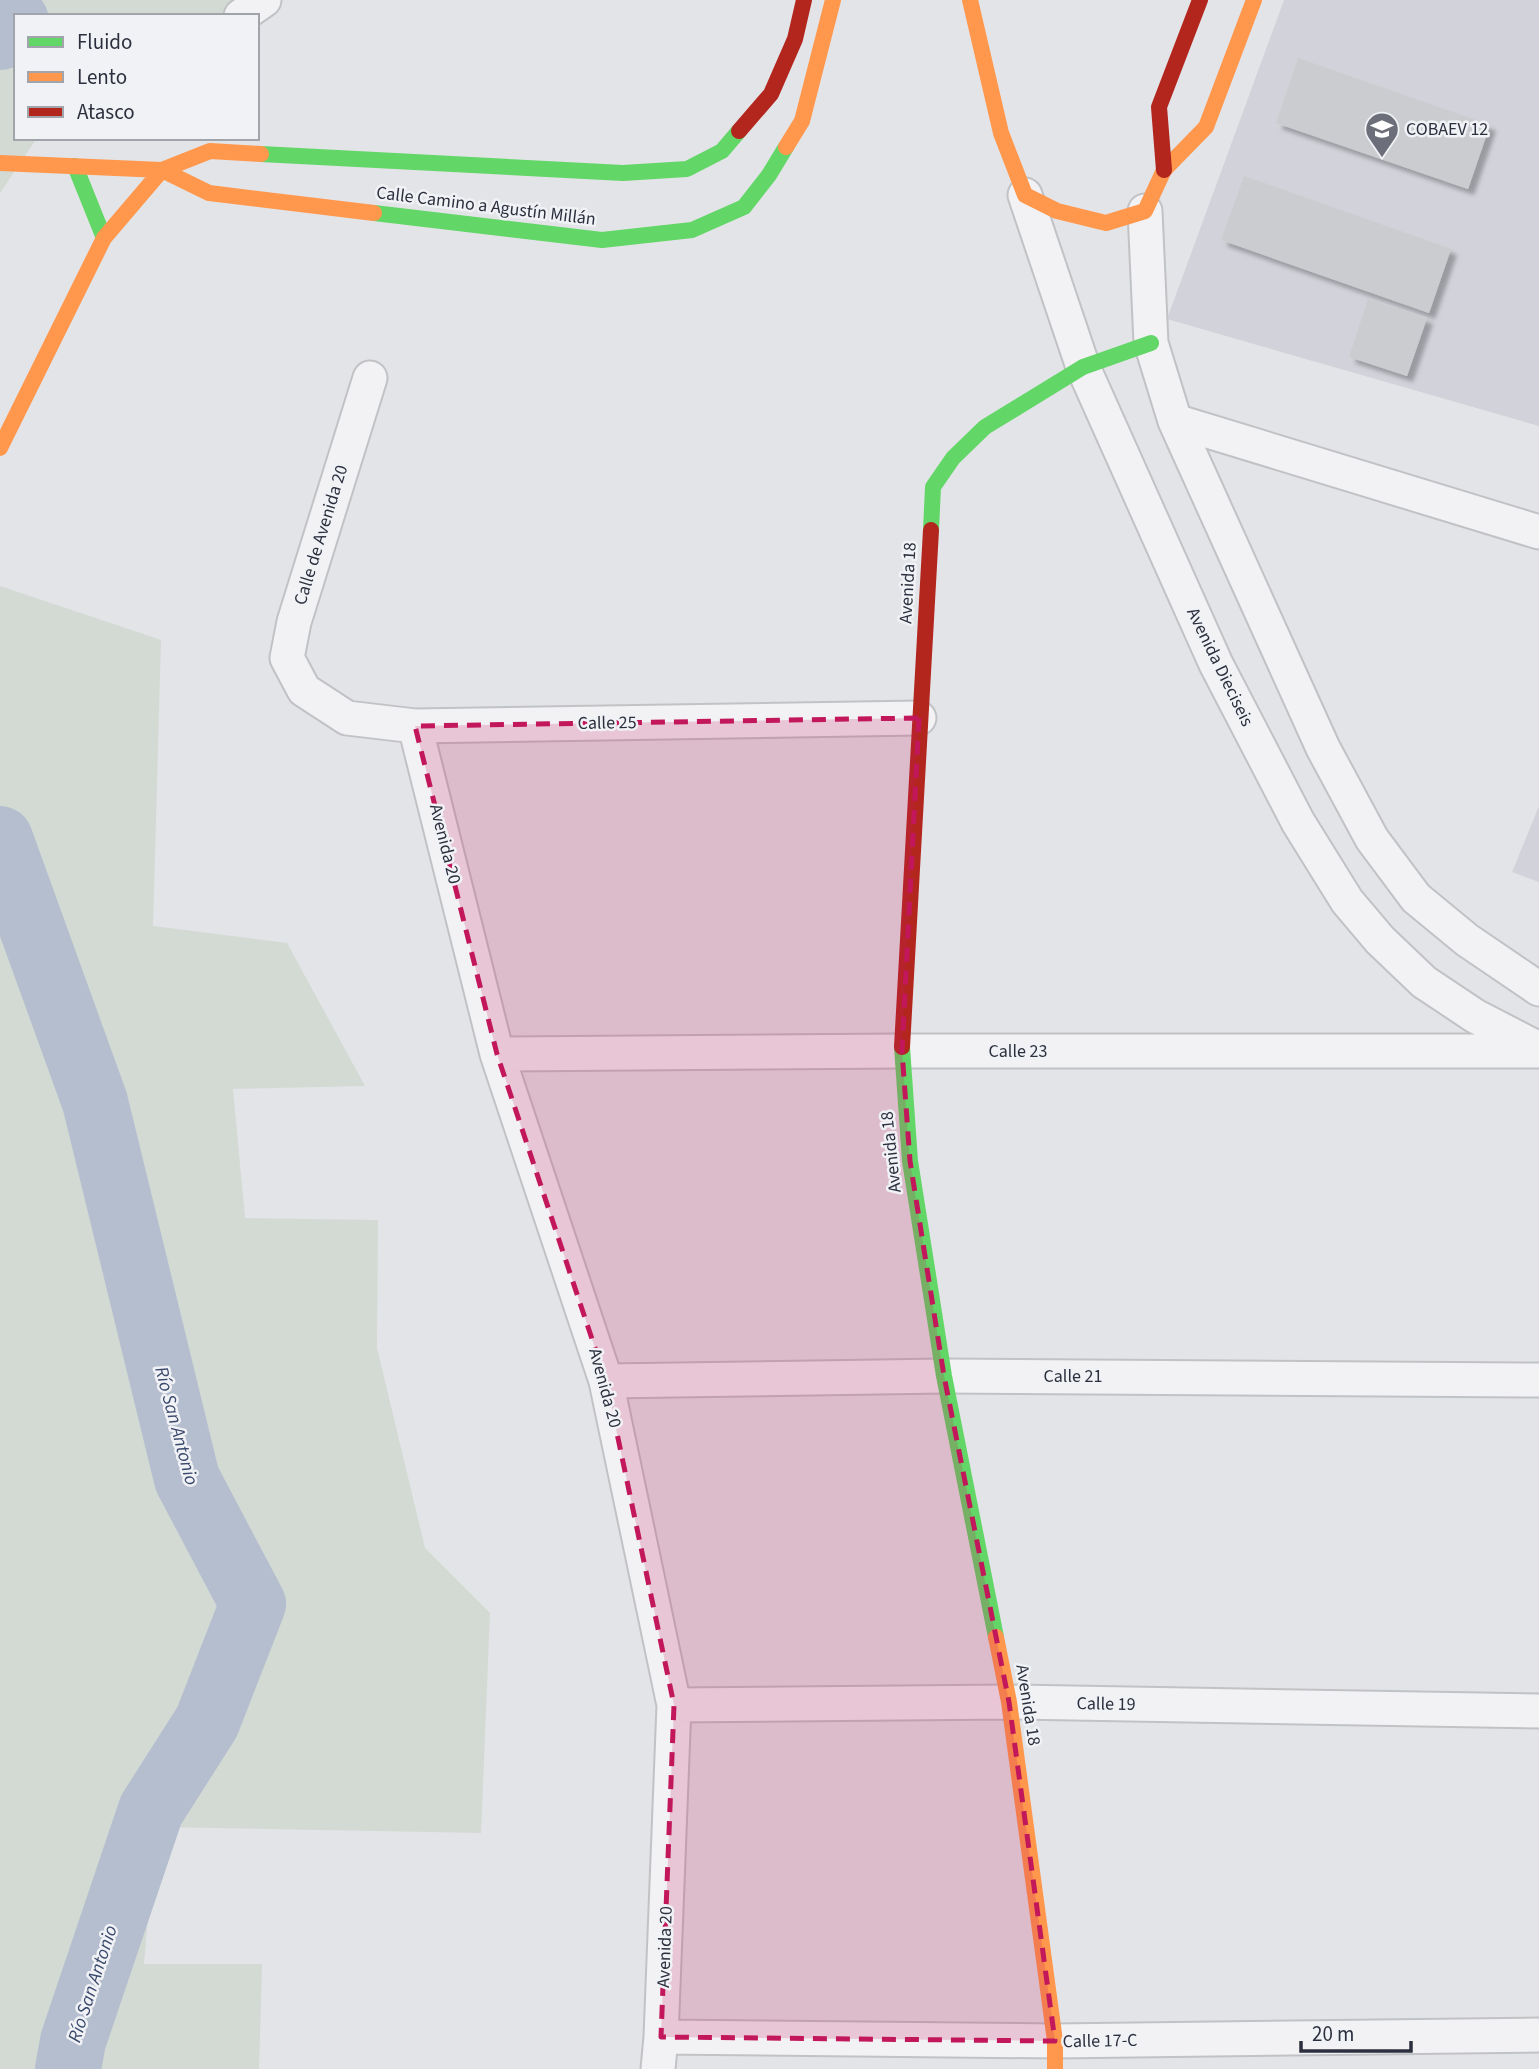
<svg xmlns="http://www.w3.org/2000/svg" width="1539" height="2069" font-family="'Source Sans 3',sans-serif">
	<defs>
		<filter id="shadow"><feDropShadow dx="6" dy="6" stdDeviation="2" flood-color="#0004"/></filter>
	</defs>
	<rect width="100%" height="100%" fill="#e3e4e7"/>
	<path fill="#d2d3da" d="M1284,0h255v426l-372,-107z
		M1539,806v76l-27,-10z"/>
	<path fill="#d3dad4" d="M0,0h252l-30,16h-206v122h21l-37,55z
		M0,586l161,54 -8,286 134,17 78,143 -132,3 12,129 133,2 -1,128 48,200 65,65 -9,220 -325,-6 -12,137h118l-3,105h-259z"/>
	<g fill="none" stroke-linecap="round" stroke-linejoin="round">
		<path stroke="#b5bece" stroke-width="66" d="M0,37l16,-16
			M0,839l95,263 92,377 66,125 -46,118 -56,88 -78,231 -5,28"/>
	</g>
	<path fill="#cbcccf" filter="url(#shadow)" d="M1298,58l192,67 -22,64 -192,-66z
		M1244,176l207,73 -22,64 -208,-73z
		M1368,299l59,19 -20,58 -58,-19z"/>
	<g fill="none" stroke-linecap="round" stroke-linejoin="round">
		<g stroke="#c1c2c5" stroke-width="37">
			<path id="street" d="M241,16l23,-16
				M1025,195l58,172 133,297 82,158 49,79 33,39 44,42 51,34 64,33
				M1145,211l6,132 24,78 148,327 49,91 44,59 51,42 72,49
				M370,378l-76,244 -7,36 17,32 43,28 68,8 504,-8
				M1175,421l364,111
				M415,726l82,328 109,327 68,324 -13,332 -3,32
				M497,1054l405,-3h637
				M606,1381l338,-5 595,4
				M674,1705l335,-3 530,9
				M661,2037l394,4 484,-6"/>
		</g>
		<use href="#street" stroke="#f2f2f4" stroke-width="33"/>
		<path stroke="#63d668" stroke-width="16" d="M261,154l362,19 64,-4 35,-18 17,-20
			M75,166l29,72
			M374,213l228,27 90,-10 52,-23 25,-32 17,-28
			M931,530l2,-43 20,-29 32,-31 98,-60 68,-24
			M902,1047l8,114 34,215 52,261"/>
		<path stroke="#ff974d" stroke-width="16" d="M970,0l31,133 24,62 32,16 49,12 39,-12 19,-41 42,-43 48,-127
			M786,147l16,-26 31,-121
			M0,163l162,7 47,23 165,20
			M0,448l104,-210 58,-68 48,-19 51,3
			M996,1637l13,65 46,339v28"/>
		<path stroke="#b3261e" stroke-width="16" d="M739,131l32,-37 24,-55 9,-39
			M1164,170l-5,-63 41,-107
			M902,1047l29,-517"/>
	</g>
	<path fill="#c2185b" fill-opacity="0.2" stroke="#c2185b" stroke-width="5" stroke-dasharray="14 9" stroke-linejoin="round" d="M919,718l-17,333 8,110 34,215 65,326 46,339 -394,-4 13,-332 -68,-324 -109,-327 -82,-328z"/>
	<defs>
		<g id="school-pin" transform="scale(1.75)"><path d="M0 17L-7.5 6A9.5 9.5 0 1 1 7.5 6Z" fill="#6c6f79" stroke="#f1f2f6"/><path d="M0-5L7-2L0 1L-7-2ZM-4 1L0 2.5L4 1V4Q0 6-4 4Z" fill="#fff"/></g>
	</defs>
	<g fill-rule="evenodd">
		<use href="#school-pin" x="1382" y="129"/>
	</g>
	<g text-anchor="middle" dominant-baseline="central" stroke-width="5" stroke-linejoin="round" paint-order="stroke">
		<g font-size="18" fill="#2c303e" stroke="#f1f2f6" text-anchor="start">
			<text x="1406" y="129">COBAEV 12</text>
		</g>
		<g font-size="18" fill="#2c303e" stroke="#f1f2f6">
			<text transform="translate(486 206) rotate(7)">Calle Camino a Agustín Millán</text>
			<text transform="translate(321 535) rotate(-73)">Calle de Avenida 20</text>
			<text transform="translate(908 583) rotate(-87)">Avenida 18</text>
			<text transform="translate(1220 667) rotate(64)">Avenida Dieciseis</text>
			<text transform="translate(607 723) rotate(-1)">Calle 25</text>
			<text transform="translate(445 844) rotate(76)">Avenida 20</text>
			<text x="1018" y="1051">Calle 23</text>
			<text transform="translate(891 1152) rotate(-96)">Avenida 18</text>
			<text x="1073" y="1376">Calle 21</text>
			<text transform="translate(605 1388) rotate(75)">Avenida 20</text>
			<text transform="translate(1106 1704) rotate(1)">Calle 19</text>
			<text transform="translate(1028 1705) rotate(81)">Avenida 18</text>
			<text transform="translate(665 1947) rotate(-88)">Avenida 20</text>
			<text transform="translate(1100 2041) rotate(-1)">Calle 17-C</text>
		</g>
		<g font-size="19" font-style="italic" fill="#3b4b6d" stroke="#f1f2f6">
			<text transform="translate(176 1426) rotate(75)">Río San Antonio</text>
			<text transform="translate(93 1984) rotate(-72)">Río San Antonio</text>
		</g>
	</g>
	<rect x="14" y="14" width="245" height="126" fill="#f1f2f6" stroke="#a2a4ac" stroke-width="2"/>
	<rect x="28" y="37" width="35" height="10" fill="#63d668" stroke="#a2a4ac" stroke-width="2"/>
	<text x="77" y="49" font-size="21" fill="#2c303e">Fluido</text>
	<rect x="28" y="72" width="35" height="10" fill="#ff974d" stroke="#a2a4ac" stroke-width="2"/>
	<text x="77" y="84" font-size="21" fill="#2c303e">Lento</text>
	<rect x="28" y="107" width="35" height="10" fill="#b3261e" stroke="#a2a4ac" stroke-width="2"/>
	<text x="77" y="119" font-size="21" fill="#2c303e">Atasco</text>
	<path d="M1301 2041v10h110v-10" fill="none" stroke="#2c303e" stroke-width="3.5"/>
	<text x="1312" y="2041" font-size="21" fill="#2c303e" stroke="#f1f2f6" stroke-width="5" paint-order="stroke">20 m</text>
</svg>
